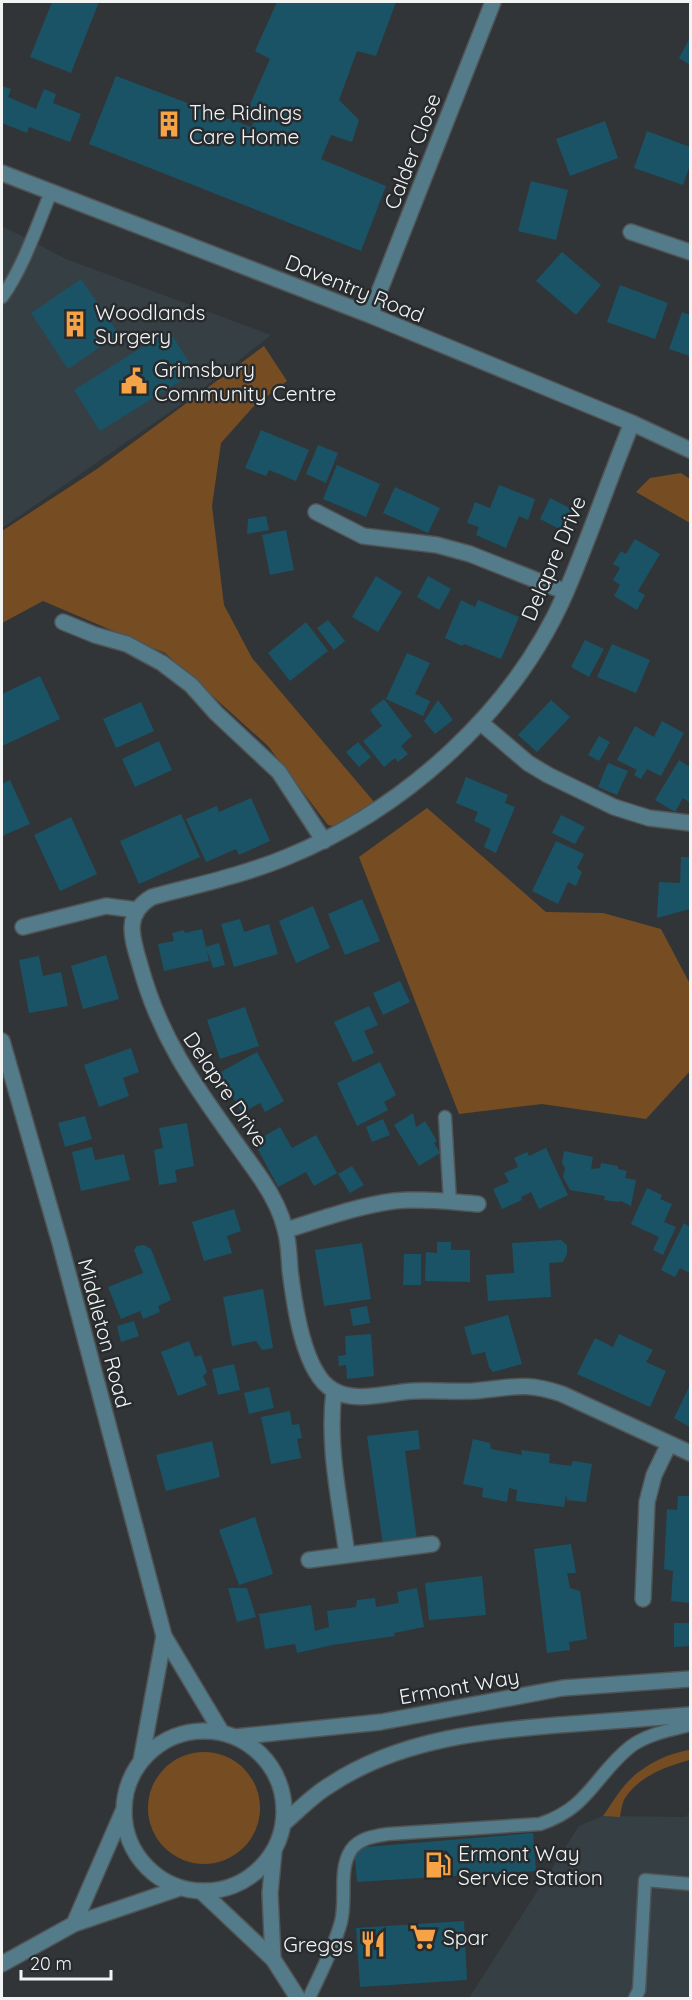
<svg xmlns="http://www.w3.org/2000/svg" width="692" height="2000" font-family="Quicksand,sans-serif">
	<rect width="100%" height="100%" fill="#323537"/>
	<path fill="#364044" d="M2,226l64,33 205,76 -78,61 -191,132z
		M690,1811v187h-221l110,-172 24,-10 83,1z"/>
	<path fill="#764d22" d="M264,346l23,35 -34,26 -32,36 -9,63 12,99 28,53 123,145 -37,24 -10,-2 -60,-79 -103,-93 -122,-52 -41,22v-92l95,-62z
		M681,473l9,6v44l-54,-31 14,-14z
		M427,808l119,104 57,1 58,16 29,55v87l-44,48 -104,-15 -83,10 -100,-257z
		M690,1750v10c-23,6 -51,16 -65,38 -3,5 -4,13 -5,19l-17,-1c7,-10 14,-22 22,-31 15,-18 42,-32 65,-35z
		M148 1808a56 56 0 1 1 112 0a56 56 0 1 1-112 0Z"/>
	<path fill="#1a5365" d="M52,2h47l-28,71 -41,-16z
		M277,2h119l-20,54 -19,-5 -18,49 20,20 -7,22 -21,-7 -10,24 65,27 -25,65 -272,-107 27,-68 135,51 8,-14 -11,-4 22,-50 -15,-8z
		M690,38v27l-11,-7z
		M2,86l9,3 -3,8 28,12 8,-20 12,5 -3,9 28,11 -11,28 -41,-15 -2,6 -25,-10z
		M605,121l13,37 -48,18 -14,-37z
		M647,131l43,16v18l-7,20 -49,-17z
		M531,181l37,9 -12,50 -38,-9z
		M562,252l39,33 -25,30 -40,-34z
		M81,279l38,55 -51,35 -37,-56z
		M620,285l48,18 -13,36 -48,-17z
		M682,312l8,3v41l-21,-7z
		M169,330l26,42 -95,59 -26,-41z
		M261,430l48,20 -13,31 -27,-11 -3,6 -21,-8z
		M318,445l20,8 -12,30 -20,-9z
		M337,465l43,19 -14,33 -43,-18z
		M499,485l36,14 -7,21 -9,-4 -13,32 -30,-13 3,-8 -12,-4 8,-21 15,6z
		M395,487l45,21 -12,25 -45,-20z
		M550,498l22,11 -11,21 -21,-11z
		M266,516l3,14 -22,4 1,-15z
		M286,530l8,40 -24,5 -8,-40z
		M635,539l25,15 -22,37 7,4 -8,15 -23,-14 6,-11 -7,-5 7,-12 -7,-4 8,-13 5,3z
		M376,576l26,16 -24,40 -26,-15z
		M428,576l23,13 -12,21 -22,-13z
		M461,600l14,7 3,-7 41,17 -18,42 -37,-15 -2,2 -17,-8z
		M328,620l17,21 -11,9 -17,-22z
		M306,622l22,29 -38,30 -22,-28z
		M585,640l19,9 -15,28 -18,-10z
		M612,644l38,16 -14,33 -39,-16z
		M407,653l23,10 -15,31 15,7 -7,15 -37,-17z
		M40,676l20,43 -58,27v-52z
		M384,699l28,37 -11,10 7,8 -10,8 -3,-4 -11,9 -21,-26 19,-15 -12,-16z
		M438,700l15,20 -18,14 -11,-13z
		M551,700l19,17 -33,35 -19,-17z
		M141,702l13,29 -38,17 -13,-29z
		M662,721l22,12 -23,43 -14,-7 -6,10 -7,-4 3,-5 -20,-10 18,-34 19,11z
		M599,736l11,6 -11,19 -11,-6z
		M159,741l13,29 -37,17 -13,-28z
		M358,742l13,15 -12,10 -13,-15z
		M679,760l11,7v36l-7,-5 -8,14 -20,-12z
		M608,763l20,8 -11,24 -19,-8z
		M466,777l42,18 -3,8 10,4 -19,46 -12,-6 7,-18 -17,-8 4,-9 -22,-9z
		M10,780l20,44 -28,12v-52z
		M251,798l19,43 -31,14 -3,-6 -30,13 -20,-43 31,-13 2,6z
		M181,814l19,43 -61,27 -19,-43z
		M561,815l24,12 -10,17 -23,-11z
		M71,817l26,57 -37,17 -26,-56z
		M556,841l28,13 -7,14 5,4 -6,14 -8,-4 -10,22 -26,-13z
		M681,857h9v52l-33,9 2,-36 21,1z
		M362,899l18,42 -35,14 -17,-41z
		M313,906l17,42 -34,15 -17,-42z
		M240,919l4,13 25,-8 9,30 -44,13 -13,-43z
		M202,929l4,18 13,-4 6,22 -12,3 -6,-18 2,11 -45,10 -6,-27 16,-3 -2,-8 12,-3 1,3z
		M106,955l13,44 -36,10 -12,-43z
		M39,956l4,20 18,-4 7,34 -39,7 -10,-53z
		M400,981l10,21 -27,13 -10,-22z
		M369,1006l9,19 -14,6 10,22 -21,9 -19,-40z
		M245,1007l14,39 -39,13 -13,-39z
		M131,1048l8,24 -16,6 6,18 -30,11 -15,-42z
		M257,1052l27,49 -19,11 -5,-9 -18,10 -23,-40z
		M380,1062l16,33 -12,7 4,8 -31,16 -20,-43z
		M413,1113l3,14 9,-6 12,20 -3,2 6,10 -21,13 -25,-41z
		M85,1116l7,23 -27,8 -7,-24z
		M383,1119l7,16 -18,7 -6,-15z
		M187,1123l7,43 -19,4 2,12 -18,3 -5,-35 9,-2 -4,-20z
		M280,1127l12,21 24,-13 21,38 -23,13 -8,-14 -28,15 -24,-45z
		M92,1147l3,13 29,-6 6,26 -49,11 -9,-39z
		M546,1148l22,47 -29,14 -8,-17 -10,5 1,3 -20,9 -9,-20 16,-7 -5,-9 14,-6 -4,-9 13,-6 2,4z
		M564,1151l29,6 -2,12 9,-1 1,-5 17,3v3l9,2 -2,7 11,2 -5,26 -10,-5 -3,1 -14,-2 1,-4 -35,-6 -7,-13 2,-9 -3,-5z
		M352,1166l12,19 -14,8 -12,-19z
		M647,1188l15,7 -2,4 12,5 -8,18 12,5 -13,28 -10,-5 6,-13 -28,-13z
		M234,1209l7,22 -14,5 5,17 -28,8 -12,-39z
		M684,1223l6,4v46l-10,-5 -5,9 -14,-7z
		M561,1240l6,5v9l-4,8 -14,1 2,34 -63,4 -2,-26 28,-2 -2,-30z
		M437,1242h14v8h19v32l-45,-1 1,-29 11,1z
		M362,1243l9,56 -47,7 -9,-56z
		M144,1245l7,4 20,51 -13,6 2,6 -17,7 -3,-8 -19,8 -13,-32 35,-14 -9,-23 3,-4z
		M404,1254h17v31h-18z
		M263,1289l10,59 -11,2 -6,-9 -24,5 -9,-49z
		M367,1306l3,17 -17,3 -3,-17z
		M508,1315l14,49 -29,8 -4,-5 -4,-15 -13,3 -8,-28z
		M134,1321l5,15 -18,6 -4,-16z
		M371,1334l3,42 -27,3 -1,-14 -7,1 -1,-10 8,-1 -1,-19z
		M619,1334l34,16 -7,12 20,9 -16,36 -73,-33 18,-36 18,9z
		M189,1341l6,16 6,-2 6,17 -4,4 4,9 -29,11 -17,-44z
		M234,1364l6,26 -22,5 -6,-26z
		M690,1385v42l-16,-9z
		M269,1387l5,21 -25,6 -5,-21z
		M290,1411l2,14 7,-1 3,14 -5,1 4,19 -30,6 -10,-47z
		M418,1430l2,19 -15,2 12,89 -34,5 -16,-109z
		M473,1439l17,4 1,6 31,6 -1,-5 29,4 -1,9 22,3 2,-5 19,3 -6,38 -19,-2 -1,-6 -2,13 -48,-6 1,-11 -8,-2 -2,14 -25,-5 1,-9 -20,-4z
		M212,1441l8,36 -54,14 -10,-36z
		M678,1496h12v107l-19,-2 2,-30 -9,-2 3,-60 10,1z
		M255,1517l18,57 -34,11 -20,-55z
		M571,1544l5,29h-9l3,15 10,3 7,48 -18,3 1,8 -23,3 -13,-104z
		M482,1576l4,39 -57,5 -4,-37z
		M228,1588h19l9,29 -19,5z
		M417,1588l7,39 -30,6 1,3 -63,9 -35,8 -2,-9 -30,5 -6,-35 52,-9 4,26 14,-4 -2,-16 29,-4 1,-7 18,-2 1,9 23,-4 -2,-11z
		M674,1623h16v23l-16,1z
		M533,1833l3,38 -179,11 -3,-34z
		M464,1921l3,59 -107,7 -4,-59z"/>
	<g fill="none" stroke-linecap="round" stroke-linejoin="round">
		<g stroke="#515455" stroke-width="15">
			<path id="service" d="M2,297c21,-29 35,-71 49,-105
				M445,1117l5,85
				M309,1998c11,-24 25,-50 32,-76 6,-23 -3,-52 10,-72 8,-12 24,-14 37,-16l152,-10c49,-16 55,-49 90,-77 17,-13 41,-17 60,-22
				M635,1998l4,-8 6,-110 45,4"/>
		</g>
		<g stroke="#515455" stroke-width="18">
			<path id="minor" d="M2,173l368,142 262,108 58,27
				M631,232l59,20
				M370,315l123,-313
				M632,423c-23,56 -42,113 -66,169 -51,118 -161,217 -279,265 -43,18 -90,28 -135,40 -29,17 -20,41 -12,68 24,89 71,141 122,215 10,15 19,32 23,49 4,13 4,27 5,41 4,32 13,103 43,120 23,14 56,2 81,1 19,-1 39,1 59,0 39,-3 50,-10 89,3l128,59
				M316,512l47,24 74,9 33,9 96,38
				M63,622l32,13 32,9 35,19 29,22 25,28 63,59 45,69
				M480,722l48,41 20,12 66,32 35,11 41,5
				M23,927l83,-21 31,4
				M286,1230c36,-11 71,-24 108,-29 28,-3 57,1 84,3
				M334,1391c-7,55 6,110 13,164
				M309,1560l123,-16
				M643,1599l4,-97 7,-27 15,-31
				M202,1892l71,67 25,39
				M273,1959l-3,-66 4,-42"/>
		</g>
		<g stroke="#515455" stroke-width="18">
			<path id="tertiary" d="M2,1041l58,202 104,393 58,97
				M124 1811a80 80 0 1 1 160 0a80 80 0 1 1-160 0Z
				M235,1737l146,-15 182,-34 127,-9
				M141,1761l23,-125
				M284,1823c15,-13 29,-28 46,-38 71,-47 158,-55 242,-61 39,-3 79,-6 118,-9
				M74,1924l50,-115
				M2,1964l72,-40 106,-36"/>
		</g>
		<use href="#service" stroke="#547b8a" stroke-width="12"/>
		<use href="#minor" stroke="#547b8a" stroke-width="15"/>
		<use href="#tertiary" stroke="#547b8a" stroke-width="15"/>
	</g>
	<defs>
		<g id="building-bare" transform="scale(2.07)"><path d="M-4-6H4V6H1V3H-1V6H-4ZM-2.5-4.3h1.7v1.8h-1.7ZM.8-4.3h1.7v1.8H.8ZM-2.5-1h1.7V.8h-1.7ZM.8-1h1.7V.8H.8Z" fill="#f6a247" stroke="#282b2d" stroke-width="2.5" paint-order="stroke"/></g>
		<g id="civic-bare" transform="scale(2.07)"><path d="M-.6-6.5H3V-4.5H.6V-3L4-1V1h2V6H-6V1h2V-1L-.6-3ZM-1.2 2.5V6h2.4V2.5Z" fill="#f6a247" stroke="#282b2d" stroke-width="2.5" paint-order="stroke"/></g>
		<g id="fuel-bare" transform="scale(2.07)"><path d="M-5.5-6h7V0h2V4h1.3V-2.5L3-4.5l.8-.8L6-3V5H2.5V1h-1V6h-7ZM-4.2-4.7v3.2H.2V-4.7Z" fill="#f6a247" stroke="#282b2d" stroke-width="2.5" paint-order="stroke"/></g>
		<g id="supermarket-bare" transform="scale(2.07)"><path d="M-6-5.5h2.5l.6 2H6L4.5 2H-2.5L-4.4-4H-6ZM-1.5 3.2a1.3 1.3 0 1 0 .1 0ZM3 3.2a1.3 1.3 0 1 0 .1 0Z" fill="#f6a247" stroke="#282b2d" stroke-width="2.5" paint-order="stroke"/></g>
		<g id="restaurant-bare" transform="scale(2.07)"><path d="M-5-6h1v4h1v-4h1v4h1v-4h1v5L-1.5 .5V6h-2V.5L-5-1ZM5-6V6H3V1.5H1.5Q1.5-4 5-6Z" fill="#f6a247" stroke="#282b2d" stroke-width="2.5" paint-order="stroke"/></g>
	</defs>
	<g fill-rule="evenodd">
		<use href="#building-bare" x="169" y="124"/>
		<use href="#building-bare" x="75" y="324"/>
		<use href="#civic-bare" x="134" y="381"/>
		<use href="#fuel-bare" x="438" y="1865"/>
		<use href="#supermarket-bare" x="423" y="1937"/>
		<use href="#restaurant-bare" x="373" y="1944"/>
	</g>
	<g text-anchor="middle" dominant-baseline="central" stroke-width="5" stroke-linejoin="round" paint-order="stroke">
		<g font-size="21" fill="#f2f4f4" stroke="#282b2d" text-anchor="start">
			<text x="189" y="112">The Ridings<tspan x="189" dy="24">Care Home</tspan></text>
			<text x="95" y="312">Woodlands<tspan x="95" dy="24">Surgery</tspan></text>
			<text x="154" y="369">Grimsbury<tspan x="154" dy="24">Community Centre</tspan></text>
			<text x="458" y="1853">Ermont Way<tspan x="458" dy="24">Service Station</tspan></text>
			<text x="443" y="1937">Spar</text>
			<text x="353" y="1944" text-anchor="end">Greggs</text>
		</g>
		<g font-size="21" fill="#f2f4f4" stroke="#282b2d">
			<text transform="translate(412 151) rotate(-69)">Calder Close</text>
			<text transform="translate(355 288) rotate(22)">Daventry Road</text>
			<text transform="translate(553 558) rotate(-67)">Delapre Drive</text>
			<text transform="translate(226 1089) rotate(56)">Delapre Drive</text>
			<text transform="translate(105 1333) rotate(75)">Middleton Road</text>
			<text transform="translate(459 1686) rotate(-10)">Ermont Way</text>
		</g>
	</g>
	<rect width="692" height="2000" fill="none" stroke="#f2f4f4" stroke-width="6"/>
	<path d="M21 1970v9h90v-9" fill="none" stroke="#f2f4f4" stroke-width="3"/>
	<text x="30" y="1970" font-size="18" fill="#f2f4f4" stroke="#282b2d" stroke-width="4.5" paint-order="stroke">20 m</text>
</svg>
